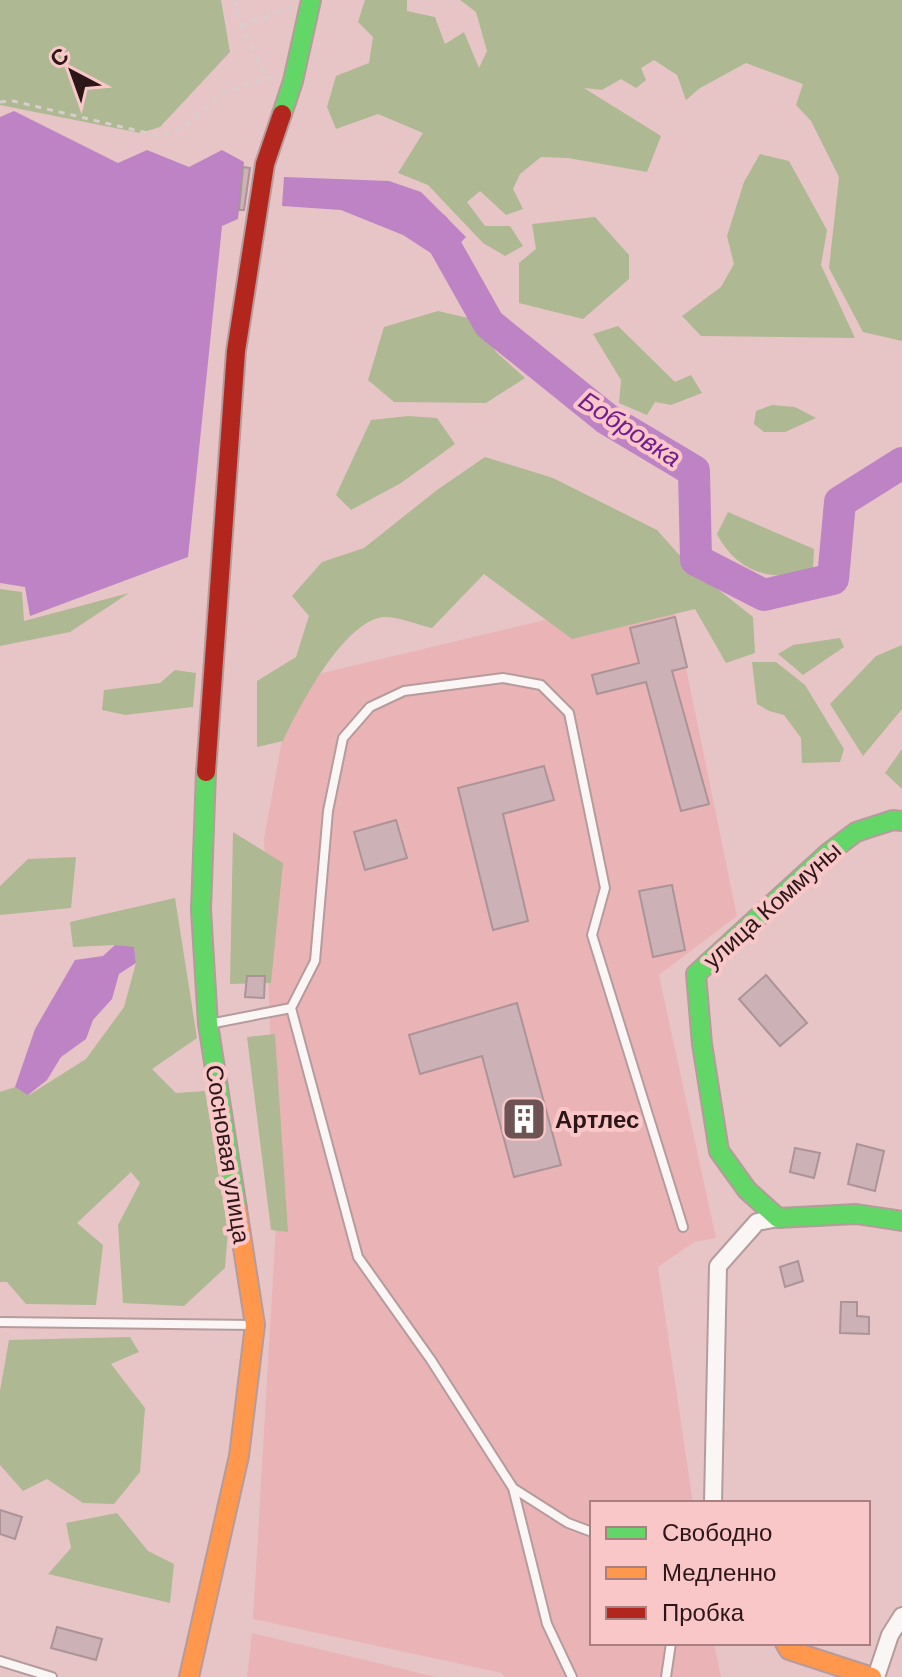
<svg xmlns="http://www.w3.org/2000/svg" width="902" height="1677" font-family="'DM Sans',sans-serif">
	<rect width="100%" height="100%" fill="#e7c5c6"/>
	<path fill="#eab4b7" d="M670,590l67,326 -78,59 57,263 -22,4 -36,25 35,236h-101v140h122l7,34h-217l-2,-4 -249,-54 23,-393 -12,-387 29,-159z
		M252,1633l184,44h-189z"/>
	<path fill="#aeb893" d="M0,0h221l9,52 -70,75 -20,6 -140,-28z
		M365,0h42v11l28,6 10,27 19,-12 15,36 8,-17 -11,-39 -16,-12h442v341l-39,-9 -34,-64 10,-91 -28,-56 -15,-16 7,-21 -57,-21 -46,25 -14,12 -9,-25 -23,-15 -13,8 5,12 -10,8 -15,-9 -19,11 -18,-2 77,48 -14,36 -79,-14 -27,-1 -21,17 -7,15 10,20 -17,6 -26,-24 -13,11 18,24h25l13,20 -18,10 -22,-13 -55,-58 -30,-12 25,-40 -45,-19 -42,15 -9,-22 9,-31 33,-13 4,-26 -15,-15z
		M760,154l29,7 38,69 -6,35 34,73 -154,-2 -19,-20 39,-29 13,-23 -7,-28 17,-54z
		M595,217l34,38v24l-46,40 -64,-16v-40l17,-14 -4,-25z
		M438,311l39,9 19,32 29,26 -39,25 -92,-1 -26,-22 16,-53z
		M618,326l57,56 16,-7 11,18 -31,12 -16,-3 -8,13 -28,-12 2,-23 -28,-46z
		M772,405l23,2 21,11 -31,14h-21l-10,-8 2,-13z
		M408,416l29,2 18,26 -54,39 -50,27 -15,-15 35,-75z
		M485,457l68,21 104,52 34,38 62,49 2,36 -29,10 -31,-54 -123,30 -88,-65 -52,54c-14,-3 -35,-12 -49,-11 -40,5 -84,90 -100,124l-26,6v-66l39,-24 13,-41 -17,-20 30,-34 42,-14 73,-58z
		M728,512l86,37 -1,20c-40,15 -77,3 -96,-35z
		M0,589l22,3 2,29 105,-28 -59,39 -70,14z
		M840,638l4,9 -41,28 -25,-21 15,-9z
		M902,645v64l-39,47 -33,-52 46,-48z
		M752,662h24l29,23 39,64 -4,13 -38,1 -1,-25 -17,-23 -15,-4 -12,-7z
		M175,670l21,3 -3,34 -68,8 -23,-5 2,-20 56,-7z
		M902,749v40l-17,-16z
		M233,832l50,31 -12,120 -41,1z
		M76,857l-5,51 -71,7v-29l28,-27z
		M175,898l22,140 -45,31 24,24 29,-2 23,139 -3,38 -41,38 -61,-3 -5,-78 22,-42 -9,-11 -54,51 26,22 -7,60 -70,-1 -19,-22h-7v-190l15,-5 14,8 57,-36 38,-52 12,-44 -2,-15 -19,-3 -42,2 -3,-25z
		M275,1034l13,198 -17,-2 -24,-193z
		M130,1337l9,15 -28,12 34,44 -5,64 -26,32 -31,-1 -36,-24 -24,12 -23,-26v-74l9,-51z
		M117,1513l31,38 26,13 -4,39 -122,-29 23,-26 -5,-25z"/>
	<path fill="#bd83c5" d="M14,111l104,52 29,-13 42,17 33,-17 22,12 -6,57 -16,7 -34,331 -158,59 -5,-29 -25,-4v-466z
		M284,177l105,4 32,11 45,45 -23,24 -40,-26 -62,-25 -59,-4z
		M115,945l19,2 2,16 -17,11 -7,25 -19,21 -7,19 -25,18 -14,23 -19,15 -13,-8 20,-58 40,-69 28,-4z"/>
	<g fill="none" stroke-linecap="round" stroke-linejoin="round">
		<path stroke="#bd83c5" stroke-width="32" d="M421,223l14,5 54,96 118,95 87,52 2,89 68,35 69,-16 7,-77 62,-39"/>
	</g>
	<path fill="#ccb2b6" stroke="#ac9397" stroke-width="2" d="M243,167l7,1 -6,42h-5z
		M675,617l12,50 -15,4 37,133 -28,7 -35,-129 -49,12 -5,-19 47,-12 -9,-35z
		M544,766l10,34 -51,14 25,107 -35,9 -35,-142z
		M396,820l11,38 -42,12 -11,-38z
		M672,885l13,65 -32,7 -14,-66z
		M766,975l41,48 -27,23 -41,-47z
		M247,976h18l-1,22 -19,-1z
		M517,1003l44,162 -47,12 -32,-121 -62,18 -11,-39z
		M857,1144l27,7 -9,40 -27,-7z
		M795,1148l25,5 -6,25 -24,-6z
		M798,1261l5,20 -18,6 -5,-20z
		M841,1302h16v14l12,1v17l-29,-1z
		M0,1510l22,7 -7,22 -15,-5z
		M57,1627l45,12 -6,21 -45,-12z"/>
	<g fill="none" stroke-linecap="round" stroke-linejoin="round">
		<g stroke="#b69b9c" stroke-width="12">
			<path id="lane" d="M291,1008l67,249 73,103 82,128 34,136 25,53
				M209,1024l82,-16 24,-47 13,-150 15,-73 27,-31 34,-16 99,-13 38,7 28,28 36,175 -13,47 91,292
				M0,1322l254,3
				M513,1488l55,35 24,9
				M0,1661l52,16
				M666,1677l5,-34"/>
		</g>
		<g stroke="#b69b9c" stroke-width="20">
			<path id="street" d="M713,1503l5,-237 39,-44 21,-4
				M876,1677l14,-42 12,-19"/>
		</g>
		<g stroke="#b69b9c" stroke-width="22">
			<path id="fast" d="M282,114l11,-33 18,-81
				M206,772l-5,138 7,114 29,185
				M902,821l-9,-1 -37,12 -29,22 -131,120 6,70 17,107 28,39 31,28 78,-4 46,7"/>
		</g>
		<g stroke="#b69b9c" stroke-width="22">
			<path id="slow" d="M785,1643l4,7 83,27
				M189,1677l50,-221 16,-131 -18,-116"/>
		</g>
		<g stroke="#b69b9c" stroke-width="22">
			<path id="jam" d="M206,772l30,-421 29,-187 17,-50"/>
		</g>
		<path stroke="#d9cece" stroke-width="3" stroke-dasharray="6 6" stroke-linecap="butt" d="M234,0l7,26 25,52
			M241,26l49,-19
			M0,102l13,-1 147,35 28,-12 35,-32 43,-14 7,1"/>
		<use href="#lane" stroke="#fbf6f6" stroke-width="8"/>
		<use href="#street" stroke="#fbf6f6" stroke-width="16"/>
		<use href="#fast" stroke="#63d668" stroke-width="18"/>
		<use href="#slow" stroke="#ff974d" stroke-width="18"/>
		<use href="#jam" stroke="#b3261e" stroke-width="18"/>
	</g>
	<defs>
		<g id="building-square" transform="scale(2.3)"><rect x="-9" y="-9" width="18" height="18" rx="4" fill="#6e5355" stroke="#fac7c9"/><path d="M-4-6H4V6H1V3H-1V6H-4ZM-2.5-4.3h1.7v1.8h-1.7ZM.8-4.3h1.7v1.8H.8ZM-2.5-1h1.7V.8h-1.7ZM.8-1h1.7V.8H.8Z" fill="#fff"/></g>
	</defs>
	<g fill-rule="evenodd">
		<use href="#building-square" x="524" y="1119"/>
	</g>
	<g text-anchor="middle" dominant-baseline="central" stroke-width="8" stroke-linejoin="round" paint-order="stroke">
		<g font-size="24" fill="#2d1618" stroke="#fac7c9">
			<text transform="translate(772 905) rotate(-42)">улица Коммуны</text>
			<text transform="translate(228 1154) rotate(81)">Сосновая улица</text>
		</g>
		<g font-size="24" font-weight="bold" fill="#2d1618" stroke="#fac7c9" text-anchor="start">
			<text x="555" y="1119">Артлес</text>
		</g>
		<g font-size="26" font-style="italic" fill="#731c8e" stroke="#fac7c9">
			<text transform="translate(630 429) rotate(33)">Бобровка</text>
		</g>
	</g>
	<rect x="590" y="1501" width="280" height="144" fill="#fac7c9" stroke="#a88082" stroke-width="2"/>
	<rect x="606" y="1527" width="40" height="12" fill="#63d668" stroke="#a88082" stroke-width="2"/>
	<text x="662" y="1541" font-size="24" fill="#2d1618">Свободно</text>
	<rect x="606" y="1567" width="40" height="12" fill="#ff974d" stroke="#a88082" stroke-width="2"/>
	<text x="662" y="1581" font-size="24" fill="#2d1618">Медленно</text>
	<rect x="606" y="1607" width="40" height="12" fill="#b3261e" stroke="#a88082" stroke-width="2"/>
	<text x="662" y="1621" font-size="24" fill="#2d1618">Пробка</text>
	<g transform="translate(72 72) rotate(319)" stroke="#fac7c9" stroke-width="6" paint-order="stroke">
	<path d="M0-6L14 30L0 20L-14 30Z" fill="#2d1618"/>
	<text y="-12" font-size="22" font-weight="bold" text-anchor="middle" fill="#2d1618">С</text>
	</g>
</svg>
